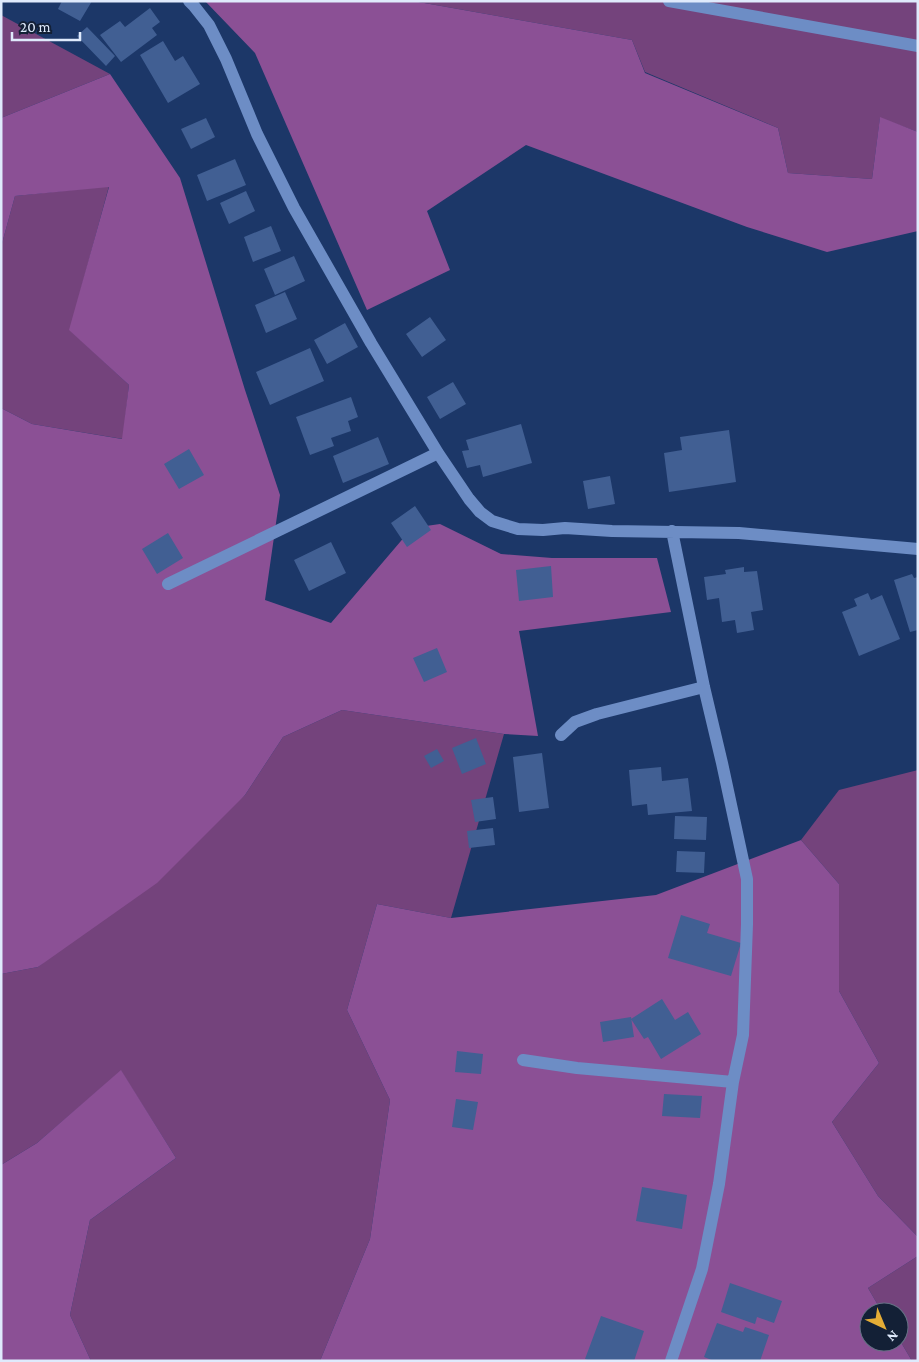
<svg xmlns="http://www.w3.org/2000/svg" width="919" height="1362" font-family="'Crimson Pro',serif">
	<rect width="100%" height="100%" fill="#1c3768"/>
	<path fill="#74437c" d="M413,1h505v131l-38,-14 -8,61 -84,-6 -10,-45 -133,-56 -13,-32z
		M1,15l109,59 -109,44z
		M109,186l-39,144 59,55 -6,54 -91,-15 -31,-16v-161l14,-51z
		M342,710l162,24 -53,184 -74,-14 -30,106 43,90 -20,139 -50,122h-229l-21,-46 20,-95 86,-62 -55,-87 -84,72 -36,22v-191l37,-7 207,-172 38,-58z
		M918,770v467l-40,-41 -46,-74 47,-59 -40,-72v-107l-38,-44 38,-50z
		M918,1256v105h-6l-13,-22v-27h-17l-14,-24z"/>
	<path fill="#8b5095" d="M205,1h208l219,39 13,33 133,55 10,45 84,6 8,-62 38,15v99l-91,21 -80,-25 -221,-82 -99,66 23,59 -83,40 -112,-257z
		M110,74l70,104 65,212 35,105 -15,105 66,23 81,-95 28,-4 61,30 51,4h105l14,54 -152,19 19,105 -34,-2 -162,-24 -59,27 -38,58 -88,88 -119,84 -37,7v-566l31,16 90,15 7,-54 -60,-55 40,-143 -94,9 -14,51v-129z
		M801,840l38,44v107l40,72 -47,59 46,74 40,41v19l-50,32 14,24h-13v30h30v-3l13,22h-592l50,-122 20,-139 -43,-90 30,-106 74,14 205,-23z
		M121,1070l55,88 -86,62 -20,95 21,46h-90v-196l36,-22z"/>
	<path fill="#415f93" d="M62,1h30l-12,20 -22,-12z
		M150,8l10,14 -8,6 5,7 -36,27 -21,-27 20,-14 5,6z
		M87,27l28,29 -9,10 -29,-30z
		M163,41l12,20 8,-5 17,28 -32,19 -28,-48z
		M206,118l9,19 -24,12 -10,-20z
		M235,159l11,26 -39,16 -10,-26z
		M246,191l9,20 -26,13 -9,-21z
		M271,226l10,25 -28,11 -9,-25z
		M294,256l11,25 -30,14 -11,-26z
		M285,292l12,27 -31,14 -11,-28z
		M430,317l16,23 -24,17 -16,-23z
		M345,323l13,24 -31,17 -13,-24z
		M310,348l14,33 -54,24 -14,-33z
		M453,382l13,22 -26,15 -13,-22z
		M351,397l7,20 -10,4 3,10 -20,7 3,8 -24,9 -14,-38z
		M521,424l11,39 -49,14 -3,-12 -13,3 -5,-17 7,-1 -3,-10z
		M729,430l7,52 -67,10 -5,-39 18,-3 -2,-13z
		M378,437l11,27 -46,19 -10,-27z
		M189,449l15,26 -25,14 -15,-25z
		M610,476l5,28 -27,5 -5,-28z
		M415,506l16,24 -24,17 -16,-24z
		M168,533l15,25 -26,16 -15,-25z
		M331,542l15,31 -37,18 -15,-31z
		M551,566l2,31 -34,4 -3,-31z
		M744,567v5l13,-1 6,39 -12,2 3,18 -17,3 -2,-13 -13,2 -3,-24 -12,2 -3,-23 22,-3 -1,-4z
		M912,574l2,4 4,-1v53l-8,2 -16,-52z
		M868,593l3,7 11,-5 18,44 -41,17 -17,-44 15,-6 -3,-7z
		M437,648l10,24 -23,10 -11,-24z
		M476,738l10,26 -24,10 -10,-26z
		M437,749l7,12 -13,7 -7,-12z
		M542,753l7,55 -30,4 -6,-55z
		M661,767l1,14 26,-3 4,33 -44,4 -1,-11 -15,2 -3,-36z
		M493,797l3,22 -21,3 -4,-22z
		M675,816l32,1 -1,23 -32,-1z
		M493,828l2,17 -26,3 -2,-17z
		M677,851l28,1 -1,21 -28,-1z
		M681,915l29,9 -3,9 34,10 -10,33 -63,-18z
		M662,999l13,21 13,-8 13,22 -40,25 -13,-22 -4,2 -13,-20z
		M631,1017l3,20 -31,5 -3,-20z
		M457,1051l26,3 -2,20 -26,-2z
		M664,1094l38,2 -2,22 -38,-2z
		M456,1099l22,3 -5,28 -21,-3z
		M642,1187l45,8 -5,34 -46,-8z
		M730,1283l52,18 -8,22 -17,-6 -2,7 -34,-12z
		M601,1316l43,15 -10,30h-44l-5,-2z
		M717,1323l26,9 2,-5 24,8 -9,26h-46l-10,-4z"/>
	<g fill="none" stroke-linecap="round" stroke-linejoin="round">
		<path stroke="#6d8dc5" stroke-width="12" d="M189,1l5,5 15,19 17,34 31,75 37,74 77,135 67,110 31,46 11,13 12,9 26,8 25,1 22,-2 47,3 127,2 179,16
			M168,584l270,-131
			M561,735l14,-13 22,-8 107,-27
			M523,1060l54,8 156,14
			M671,1361l31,-92 17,-85 14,-102 10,-47 4,-111v-45l-25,-116 -18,-76 -32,-156"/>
		<path stroke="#6d8dc5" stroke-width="12" d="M669,1l249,45"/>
	</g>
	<rect width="919" height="1362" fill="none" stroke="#dfeafc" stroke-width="5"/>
	<g transform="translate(884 1327) rotate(136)"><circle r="24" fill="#132036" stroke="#657185"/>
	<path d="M0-4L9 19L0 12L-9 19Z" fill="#e5ad36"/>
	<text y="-8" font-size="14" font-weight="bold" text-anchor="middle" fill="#dfeafc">N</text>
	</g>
	<path d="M12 32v8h68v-8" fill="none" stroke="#dfeafc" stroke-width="2.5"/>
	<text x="20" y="32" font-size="15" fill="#dfeafc" stroke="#132036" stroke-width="4" paint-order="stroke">20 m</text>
</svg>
